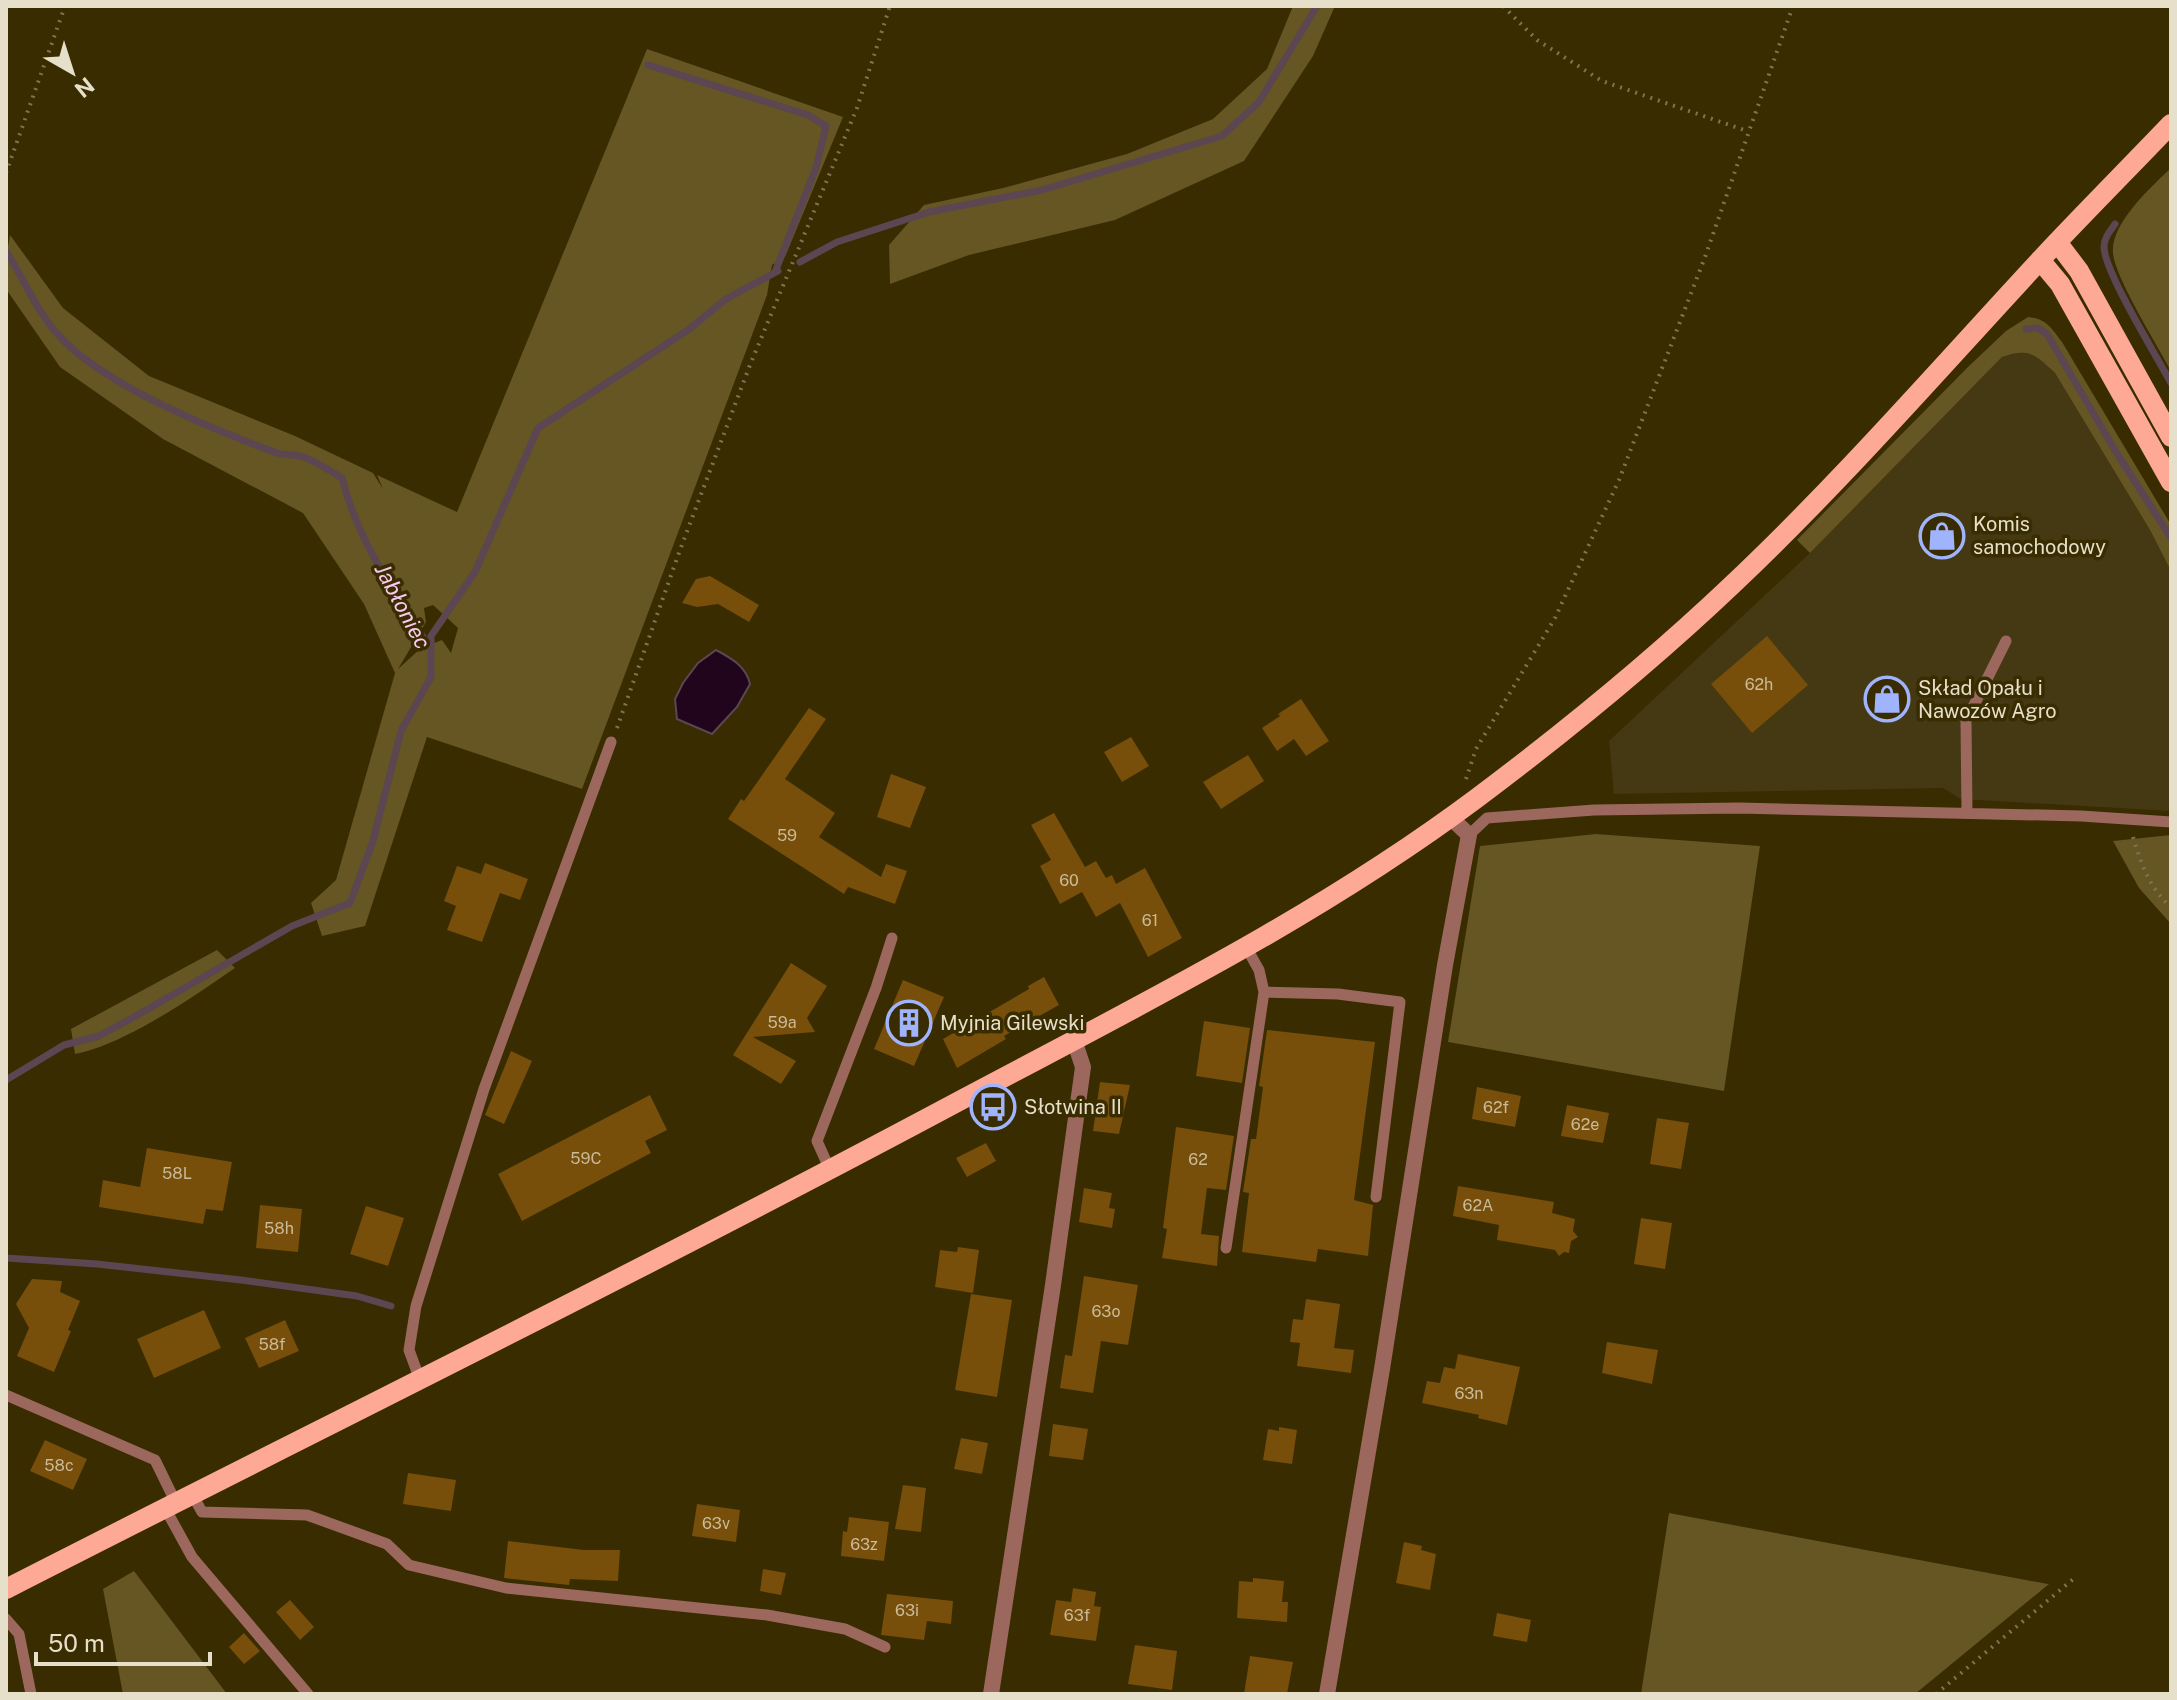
<svg xmlns="http://www.w3.org/2000/svg" width="2177" height="1700" font-family="'Public Sans',sans-serif">
	<rect width="100%" height="100%" fill="#382c00"/>
	<path fill="#443912" d="M2017,352l19,3 19,18 95,157 21,41v240l-210,-12 -18,-11 -329,6 -5,-53 201,-188 192,-196z"/>
	<path fill="#655623" fill-rule="evenodd" d="M1293,6h42l-22,50 -69,105 -129,59 -146,35 -79,29 -1,-39 35,-40 79,-17 124,-34 86,-35 54,-50z
		M647,49l196,68 -58,140 -13,8 -5,30 -185,494 -155,-52 -62,189 -43,10 -11,-33 25,-23 59,-207 -31,-69 -61,-91 -140,-74 -103,-72 -54,-78v-30l4,-24 53,73 86,68 146,60 78,37 10,16 -6,-14 80,37zM433,605l25,23 -7,25 -9,-13 -21,8 -23,21 28,-47 -2,-14z
		M2171,168v203c-13,-25 -56,-93 -58,-118 -3,-29 39,-67 58,-85z
		M2028,317c19,2 23,11 34,25l109,183v46l-21,-41 -95,-157c-19,-18 -26,-26 -53,-16l-192,196 -13,-13 171,-173 38,-36z
		M1596,834l164,12 -36,245 -276,-49 32,-196z
		M2171,835v89l-32,-36 -26,-47z
		M217,950l18,18c-42,29 -111,77 -160,86l-4,-25z
		M1669,1513l379,71h1l-134,110h-274z
		M134,1571l93,123h-104l-20,-105z"/>
	<path fill="#20051d" stroke="#5b4651" stroke-width="2" d="M716,650c15,8 30,16 34,34l-13,23 -25,27 -35,-15 -2,-20 8,-16 15,-20z"/>
	<g fill="none" stroke-linecap="round" stroke-linejoin="round">
		<path stroke="#5b4651" stroke-width="7" d="M648,65l160,50 18,11 -10,42 -41,104
			M2115,224c-5,7 -11,14 -11,23 0,24 53,110 67,136
			M6,251c18,28 31,62 55,87 47,49 149,90 213,114 10,4 21,2 30,5 13,5 26,14 38,21 15,61 53,116 87,168
			M800,262l37,-20 92,-30 113,-22 180,-54 37,-34 58,-96
			M2026,329l12,-1 9,6 69,118 55,86
			M6,1080l58,-35 35,-9 35,-19 158,-91 58,-23 23,-62 28,-110 30,-54v-41l44,-64 63,-144 150,-98 38,-31 52,-28
			M6,1258l91,6 144,16 116,16 34,10"/>
	</g>
	<path fill="#774e0a" d="M710,576l49,29 -10,17 -31,-18 -21,3 -15,-4 14,-24z
		M1767,636l41,49 -56,48 -41,-49z
		M1301,699l28,42 -23,15 -12,-17 -17,12 -15,-23 18,-12 -2,-2z
		M809,708l17,11 -41,60 50,34 -16,24 62,40 5,-13 21,7 -12,33 -47,-17 -4,7 -116,-75 13,-20 3,2z
		M1131,737l18,29 -27,16 -18,-30z
		M1248,755l16,26 -43,28 -18,-27z
		M891,774l35,13 -16,41 -33,-11z
		M1054,813l31,54 11,-6 10,17 6,-3 4,9 29,-16 37,70 -34,19 -28,-54 -24,14 -14,-25 -22,12 -20,-38 11,-6 -20,-35z
		M485,863l43,16 -8,21 -20,-7 -18,49 -35,-12 9,-24 -12,-5 13,-35 24,8z
		M791,963l36,23 -20,32 8,14 -62,5 43,24 -15,23 -48,-29z
		M1044,977l15,28 -55,31 2,3 -49,29 -14,-29 86,-50 -1,-3z
		M903,980l41,17 -30,69 -40,-17z
		M1204,1021l46,7 -8,55 -46,-7z
		M1267,1030l108,12 -21,158 19,5 -5,51 -50,-7 -2,13 -74,-10 7,-59 -6,-1 8,-53h5l7,-52 -4,-1z
		M511,1051l21,10 -28,63 -19,-9z
		M1100,1082l30,3 -11,49 -26,-3z
		M1477,1087l44,9 -6,31 -43,-8z
		M650,1095l17,35 -22,11 6,12 -129,68 -24,-47z
		M1567,1105l42,8 -6,30 -42,-7z
		M1657,1118l32,5 -8,46 -31,-5z
		M1176,1127l58,9 -8,54 -19,-2 -6,46 18,2 -2,30 -55,-8 5,-29 -4,-1z
		M986,1143l10,18 -29,16 -11,-19z
		M147,1148l85,14 -9,49 -17,-2 -3,15 -104,-17 4,-27 37,7z
		M1458,1186l96,16 -2,11 23,6 -2,12 5,6 -7,4 -2,12 -5,-1 -5,4 -4,-6 -58,-10 2,-15 -46,-9z
		M1084,1188l28,5 -3,15 6,1 -3,19 -33,-6z
		M260,1205l42,4 -4,43 -42,-4z
		M366,1206l38,12 -16,48 -38,-12z
		M1641,1218l31,5 -7,46 -31,-5z
		M958,1247l21,3 -6,43 -38,-6 5,-37 17,2z
		M1084,1276l54,9 -10,60 -27,-4 -8,52 -33,-5 5,-33 7,1z
		M32,1279l30,2 -2,11 20,9 -12,29 3,1 -17,41 -37,-16 12,-28 -13,-24z
		M971,1294l41,6 -15,97 -42,-7z
		M1306,1299l34,5 -6,44 20,2 -3,23 -54,-7 3,-23 -10,-1 3,-23 10,1z
		M204,1310l17,38 -67,30 -17,-39z
		M285,1320l14,31 -40,17 -14,-30z
		M1607,1342l51,8 -6,34 -50,-11z
		M1458,1354l62,13 -13,58 -29,-7 1,-3 -57,-12 5,-22 13,2 4,-16 11,2z
		M1053,1424l35,5 -5,31 -34,-4z
		M1279,1427l18,3 -5,34 -29,-4 5,-31 11,2z
		M961,1438l27,5 -6,31 -28,-5z
		M45,1440l42,19 -14,31 -43,-19z
		M408,1473l48,7 -5,31 -48,-7z
		M903,1485l23,3 -5,44 -26,-3z
		M697,1504l43,6 -4,32 -44,-6z
		M849,1517l40,5 -5,39 -43,-5 2,-25 4,1z
		M508,1541l76,9h36l-2,31 -48,-2 -1,6 -65,-7z
		M1404,1542l18,4 -1,4 15,4 -6,36 -34,-7z
		M763,1569l23,4 -5,22 -21,-4z
		M1253,1578l31,3 -2,21h6l-1,20 -50,-4 2,-37 14,1z
		M1073,1588l23,4 -2,14 7,1 -5,34 -46,-6 6,-35 15,2z
		M887,1594l66,7 -2,23 -24,-3 -3,19 -43,-5z
		M290,1600l24,27 -14,13 -24,-28z
		M1497,1613l34,7 -4,22 -34,-6z
		M244,1633l16,18 -16,13 -15,-17z
		M1135,1645l42,6 -5,39 -44,-6z
		M1250,1656l43,6 -6,32h-43z"/>
	<g fill="none" stroke-linecap="round" stroke-linejoin="round">
		<path stroke="#7e7451" stroke-width="4" stroke-dasharray="2 6" stroke-linecap="butt" d="M1503,6l34,34 65,41 145,50
			M6,173l59,-167
			M617,728l63,-178 70,-185 107,-257 33,-102
			M1466,779l10,-30 79,-131 64,-138 86,-223 88,-251
			M2133,837c8,27 17,52 38,70
			M1936,1694l141,-118"/>
		<path stroke="#9c685d" stroke-width="11" d="M1967,813l-1,-92 40,-80
			M1469,835l18,-17 107,-8 145,-2 342,8 90,6
			M1264,992l74,2 62,8 -24,195
			M830,1170l-13,-29 59,-153 16,-50
			M1226,1248l38,-256 -5,-22 -13,-23
			M420,1380l-11,-30 7,-44 68,-217 127,-347
			M6,1395l149,65 21,43
			M192,1494l10,18 105,3 80,29 22,21 97,23 261,27 78,14 40,18
			M165,1508l27,49 116,137
			M6,1619l13,15 12,60"/>
		<path stroke="#9c685d" stroke-width="16" d="M991,1694l62,-409 30,-218 -9,-27
			M1327,1694l55,-325 63,-404 24,-130 -19,-18"/>
		<path stroke="#fea896" stroke-width="20" d="M2057,242l22,29 92,166
			M2040,260l20,24 111,198
			M6,1589c319,-163 641,-321 957,-490 175,-93 355,-182 514,-301 88,-66 175,-137 255,-213 109,-103 208,-217 310,-327 42,-45 86,-89 129,-134"/>
	</g>
	<defs>
		<g id="shop-ring" transform="scale(2.3)"><circle r="9.5" fill="#382c00" stroke="#a0b3fd" stroke-width="1.5"/><path d="M-5-2.5h2.3a2.7 3.5 0 0 1 5.4 0H5L5.5 6h-11ZM-1.5-2.5h3a1.5 2.3 0 0 0-3 0Z" fill="#a0b3fd"/></g>
		<g id="building-ring" transform="scale(2.3)"><circle r="9.5" fill="#382c00" stroke="#a0b3fd" stroke-width="1.5"/><path d="M-4-6H4V6H1V3H-1V6H-4ZM-2.5-4.3h1.7v1.8h-1.7ZM.8-4.3h1.7v1.8H.8ZM-2.5-1h1.7V.8h-1.7ZM.8-1h1.7V.8H.8Z" fill="#a0b3fd"/></g>
		<g id="bus-ring" transform="scale(2.3)"><circle r="9.5" fill="#382c00" stroke="#a0b3fd" stroke-width="1.5"/><path d="M-5-6H5V4H4V6H2V4H-2V6H-4V4H-5ZM-3.5-4V0h7V-4ZM-3.5 1.2v1.5H-2V1.2ZM2 1.2v1.5H3.5V1.2Z" fill="#a0b3fd"/></g>
	</defs>
	<g fill-rule="evenodd">
		<use href="#shop-ring" x="1942" y="536"/>
		<use href="#shop-ring" x="1887" y="699"/>
		<use href="#building-ring" x="909" y="1023"/>
		<use href="#bus-ring" x="993" y="1107"/>
	</g>
	<g text-anchor="middle" dominant-baseline="central" stroke-width="7" stroke-linejoin="round" paint-order="stroke">
		<g font-size="16" fill="#cabb99">
			<text x="1759" y="684">62h</text>
			<text x="787" y="835">59</text>
			<text x="1069" y="880">60</text>
			<text x="1150" y="920">61</text>
			<text x="782" y="1022">59a</text>
			<text x="1496" y="1107">62f</text>
			<text x="1585" y="1124">62e</text>
			<text x="586" y="1158">59C</text>
			<text x="1198" y="1159">62</text>
			<text x="177" y="1173">58L</text>
			<text x="1478" y="1205">62A</text>
			<text x="279" y="1228">58h</text>
			<text x="1106" y="1311">63o</text>
			<text x="272" y="1344">58f</text>
			<text x="1469" y="1393">63n</text>
			<text x="59" y="1465">58c</text>
			<text x="716" y="1523">63v</text>
			<text x="864" y="1544">63z</text>
			<text x="907" y="1610">63i</text>
			<text x="1077" y="1615">63f</text>
		</g>
		<g font-size="20" fill="#e6dfc9" stroke="#382c00" text-anchor="start">
			<text x="1973" y="524">Komis<tspan x="1973" dy="23">samochodowy</tspan></text>
			<text x="1918" y="688">Skład Opału i<tspan x="1918" dy="23">Nawozów Agro</tspan></text>
			<text x="940" y="1023">Myjnia Gilewski</text>
			<text x="1024" y="1107">Słotwina II</text>
		</g>
		<g font-size="22" font-style="italic" fill="#facaf1" stroke="#382c00">
			<text transform="translate(403 606) rotate(62)">Jabłoniec</text>
		</g>
	</g>
	<rect width="2177" height="1700" fill="none" stroke="#e6dfc9" stroke-width="16"/>
	<g transform="translate(72 72) rotate(141)" stroke="#382c00" stroke-width="6" paint-order="stroke">
	<path d="M0-6L14 30L0 20L-14 30Z" fill="#e6dfc9"/>
	<text y="-12" font-size="22" font-weight="bold" text-anchor="middle" fill="#e6dfc9">N</text>
	</g>
	<path d="M36 1652v12h174v-12" fill="none" stroke="#e6dfc9" stroke-width="4"/>
	<text x="48" y="1652" font-size="24" fill="#e6dfc9" stroke="#382c00" stroke-width="6" paint-order="stroke">50 m</text>
</svg>
